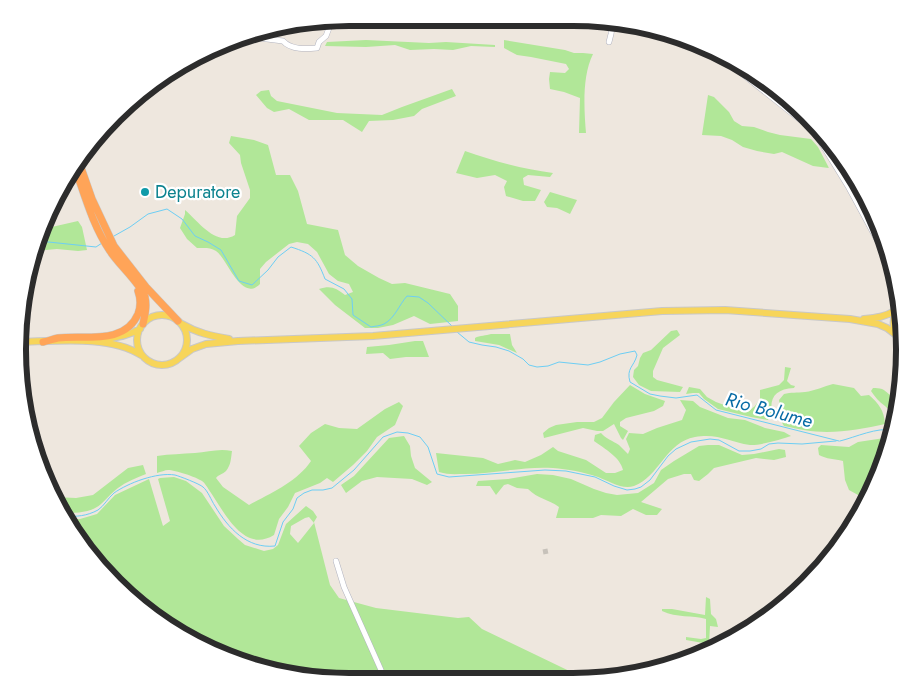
<svg xmlns="http://www.w3.org/2000/svg" width="922" height="699" font-family="Jost,sans-serif">
	<rect width="100%" height="100%" fill="#eee7de"/>
	<path fill="#b1e798" fill-rule="evenodd" d="M393,18h20l6,1 12,-1h69l3,2 -4,6 -32,-5 -21,1 -31,4z
		M366,40l63,3 17,-1 49,3v2l-24,-1 -18,4 -19,-1 -24,1 -15,-5 -29,2 -41,-1 2,-4z
		M504,40l61,10 9,3h9l10,1c-11,22 -9,55 -7,79h-7l1,-35 -16,-6 -14,-3 -1,-10 1,-7 15,1 4,-4 -3,-5 -35,-7 -14,-2 -13,-7z
		M452,89l4,7 -34,13 -8,7 -21,4 -24,1 -7,11 -19,-12h-34l-20,-11 -15,3 -7,-4 -11,-13 5,-4 8,-1 2,6 6,5 60,12 45,2 20,-8z
		M708,95l6,2 15,15 5,9 8,5 12,1 14,5 12,3 31,4 7,8 11,21 -16,-2 -31,-14 -8,2 -17,-3 -14,-4 -11,-7 -11,-4 -19,-1z
		M231,136l23,4 14,5 8,30h14l8,16 9,33 31,6 7,25 13,11 21,12 13,6 13,-1 45,11 8,12v15l-28,3 -16,-8 -21,9 -15,3h-13l-30,-23 -16,-16c12,-4 17,-1 26,6l8,-3 -4,-8 -11,-3 -9,-7 -12,-22 -9,-8 -11,-2 -8,2 -23,18 -6,7v15c-19,19 -33,-26 -44,-33 -6,-4 -12,-3 -19,-3l-10,-9 -7,-11 5,-14v-4c13,11 31,37 50,25l2,-19 13,-18v-8l-9,-27 -1,-8 -11,-12z
		M465,151c28,10 58,18 88,22l-3,4 -22,-2 -5,3 1,7 17,5 -6,11h-12l-17,-5 -2,-9 3,-6 -12,-6 -18,3 -21,-5z
		M550,192l27,8 -7,14 -13,-6 -10,-1 -3,-5z
		M78,221l4,6 5,23 -9,1 -21,-2 -22,2 8,-22z
		M677,330l3,5 -17,13 -10,23v6l4,3 26,7 -3,5 -29,-1 -12,-6 -6,-8 1,-7 4,-4 2,-8 3,-5 8,-3 20,-19z
		M491,334h19l2,11 5,8 -18,-8 -24,-4v-3c5,-3 11,-2 16,-4z
		M415,341h8l6,16h-23l-16,2 -7,-6 -17,1 1,-7 22,-2z
		M785,367l6,1 -4,13 4,4 4,1 -1,2c-18,1 -25,9 -22,26l-4,6 -17,-3 -33,-8 -14,-10 -5,-6h-6l-7,1 3,-7 11,2 7,8 9,5 25,9 9,-1 5,-4 5,-7v-9l19,-5 5,-5z
		M833,384l21,4 7,8 8,-1c10,9 15,15 16,29 -18,4 -39,8 -58,8 -15,0 -29,-3 -43,-6l-3,-5 -2,-21 5,-6c7,-2 13,-1 21,-2 10,-1 19,-6 28,-8z
		M630,385l15,9 20,7 -2,5 -9,5 -28,7 -6,4v4l8,5 -5,9 -2,-2 -7,-14 -11,7h-6l-14,-3 -39,10 -1,-5 6,-5 7,-3 21,-3h17l8,-4 12,-16z
		M873,388c3,0 6,0 9,1 8,4 7,10 18,4l-3,24c-3,-5 -8,-7 -12,-11 -6,-4 -10,-9 -14,-15z
		M680,400l13,1 7,6 28,11 17,2 20,8 19,4 7,4c-8,3 -33,10 -41,9 -21,-3 -32,-12 -55,-8 -29,5 -36,40 -61,49 -12,4 -25,-5 -36,-9 -14,-5 -31,-8 -45,-9 -29,-2 -59,6 -88,6 -9,0 -17,1 -26,-2l-3,-19 47,5 15,6 17,-4 10,2 16,-7 12,-8 5,4 28,9 20,13h9l8,-3c-3,-13 -18,-21 -29,-29l1,-6 6,-2c4,5 12,8 18,12 3,3 6,6 9,9l2,-5 -4,-10 3,-6 14,1 14,-6 25,-8 4,-10z
		M399,402l4,4 -8,19 -18,12 -10,14 -14,14 -20,17 -6,-4 -7,5 -25,10 -7,14 -9,12 -5,16c-31,19 -50,-24 -65,-45 -2,-3 -4,-7 -7,-9 -6,-4 -27,-11 -34,-11 -3,0 -7,2 -11,3v-17c13,-2 25,-2 38,-3 13,-1 24,-5 37,-2 -1,7 -1,14 -6,20 -3,3 -8,4 -10,7l7,9 26,18c22,-12 48,-23 62,-44l-12,-15 12,-13 14,-9 14,4 18,1 28,-20z
		M404,436l6,10 1,10 4,12 17,14 -5,3 -15,-6 -35,-2 -15,4 -16,12 -5,-8 13,-9 35,-38z
		M891,437l-12,39 -12,24 -18,-10 -4,-10 -2,-19c-8,-2 -17,-2 -24,-6l-1,-7 3,-3 28,2 9,-5z
		M708,445h11l23,10 12,-1 25,-5 6,1 1,7 -12,3 -18,-2 -42,10 -6,6 -9,7 -5,-1 -3,-6h-7l-16,5 -27,23 21,7 -5,6h-11l-13,-6 -12,7 -20,-1 -8,3h-37l3,-11c-11,-8 -21,-8 -31,-18l-11,-1 -9,-4 -4,1 -8,10 -6,-9h-14l2,-5 30,-2 29,-5 16,1 18,4 23,10 12,4 11,2 21,-2 16,-10 7,-13 13,-9 25,-15z
		M143,465l3,9c-10,4 -20,8 -28,14 -7,5 -11,11 -17,16 -10,9 -26,9 -38,9l-8,-16 21,1 17,-3 35,-27z
		M174,477l12,4 16,12 22,33 14,13 7,6 19,6 9,-2 5,-4 8,-21 20,-18 7,5 4,6 -3,5 16,63 9,13 37,10 82,10 11,-1 13,12 104,50h-280l-63,-15 -60,-27 -53,-38 -56,-65 -8,-15h14l17,-5 18,-19 34,-16 14,47 7,-5 -12,-42 2,-1zM309,517l5,6 -16,20 -8,-9 1,-8 14,-8z
		M706,597l4,2 1,15 5,5 2,8 -8,-1 -1,18 -23,-4v-3l15,2 5,-1v-19c-14,-4 -29,-1 -44,-8v-2h10l33,6z"/>
	<g fill="none" stroke-linecap="round" stroke-linejoin="round">
		<path stroke="#6dcef4" stroke-width="1" d="M114,236l16,-9 18,-13 19,-5 15,10 13,17 13,6 13,8 18,31 13,4 16,-15 10,-13 13,-10c22,7 26,11 34,32l19,10 8,10 1,16 18,12c4,-1 9,-1 13,-3 11,-6 15,-19 23,-28l12,1 9,6 25,24
			M39,241l57,6 6,-4
			M457,332l12,10 13,3 14,2 13,4 14,8 6,6 8,2 11,-1 11,-4 29,3 12,-3 20,-8 15,-3 2,4c-3,12 -11,13 -7,27l20,12 10,2 16,2 21,-3 19,15 123,31
			M840,441c16,-4 37,-14 53,-11
			M65,516c11,1 22,0 33,-6 6,-4 10,-12 16,-17 14,-10 43,-21 61,-18 4,1 25,9 28,12 5,4 8,13 12,19 13,22 32,43 60,40l8,-24 10,-13 4,-11 7,-5 8,-3h11l9,-2 22,-18 29,-33 14,-5 11,1 12,4 8,10 9,27 12,3 96,-7 21,1 29,6 19,9 13,4 8,-1 6,-2 9,-7 18,-24 8,-7 15,-7 19,-3 9,1 20,11h11l11,-2 8,-5 9,-1 24,1 34,-3"/>
		<path stroke="#c7c2ba" stroke-width="5" stroke-dasharray="5 2.5" stroke-linecap="butt" d="M543,552l5,-1"/>
		<g stroke="#b2b4c0" stroke-width="6">
			<path id="minor" d="M254,33l5,5 24,3c8,9 23,8 34,7l2,-6 7,-6 6,-16
				M609,42l2,-8 2,-13
				M721,57l92,73 12,19 24,39 45,83
				M336,561l8,26 37,83 -3,9"/>
		</g>
		<g stroke="#c8c8c8" stroke-width="8">
			<path id="major" d="M900,304c-10,14 -8,30 4,41
				M137 340a25 25 0 1 1 50 0a25 25 0 1 1-50 0Z
				M864,319c12,-1 21,-2 32,-9
				M182,324c15,9 30,12 47,15
				M102,339c14,-1 26,-3 38,-10
				M20,342c37,-1 90,-7 121,13
				M178,359l14,-10 14,-5 32,-3 135,-5 289,-25 63,-1 125,9 28,5 9,4 9,7"/>
		</g>
		<g stroke="#c8c8c8" stroke-width="8">
			<path id="highway" d="M79,162l13,37 22,47 32,41 32,34
				M75,168c10,28 18,58 35,83 8,13 30,32 35,46 2,9 0,18 -2,27
				M43,342c5,-1 10,-3 15,-4 27,-3 67,7 80,-24 3,-8 3,-15 0,-23"/>
		</g>
		<use href="#minor" stroke="#fff" stroke-width="5"/>
		<use href="#major" stroke="#f7d55a" stroke-width="6"/>
		<use href="#highway" stroke="#ffa458" stroke-width="7"/>
	</g>
	<circle fill="#0f9aa8" stroke="#fff" stroke-width="2" cx="145" cy="192" r="5"/>
	<g text-anchor="middle" dominant-baseline="central" stroke-width="4.5" stroke-linejoin="round" paint-order="stroke">
		<g font-size="18" fill="#0d838f" stroke="#fff" text-anchor="start">
			<text x="155" y="192">Depuratore</text>
		</g>
		<g font-size="19" font-style="italic" fill="#076ba5" stroke="#fff">
			<text transform="translate(769 410) rotate(15)">Rio Bolume</text>
		</g>
	</g>
	<path d="M0 0H922V699H0ZM349 26H573A323 323 0 0 1 896 349V350A323 323 0 0 1 573 673H349A323 323 0 0 1 26 350V349A323 323 0 0 1 349 26Z" fill="#fff" fill-rule="evenodd"/>
	<path fill="none" stroke="#2c2c2c" stroke-width="6" d="M349 26H573A323 323 0 0 1 896 349V350A323 323 0 0 1 573 673H349A323 323 0 0 1 26 350V349A323 323 0 0 1 349 26Z"/>
</svg>
